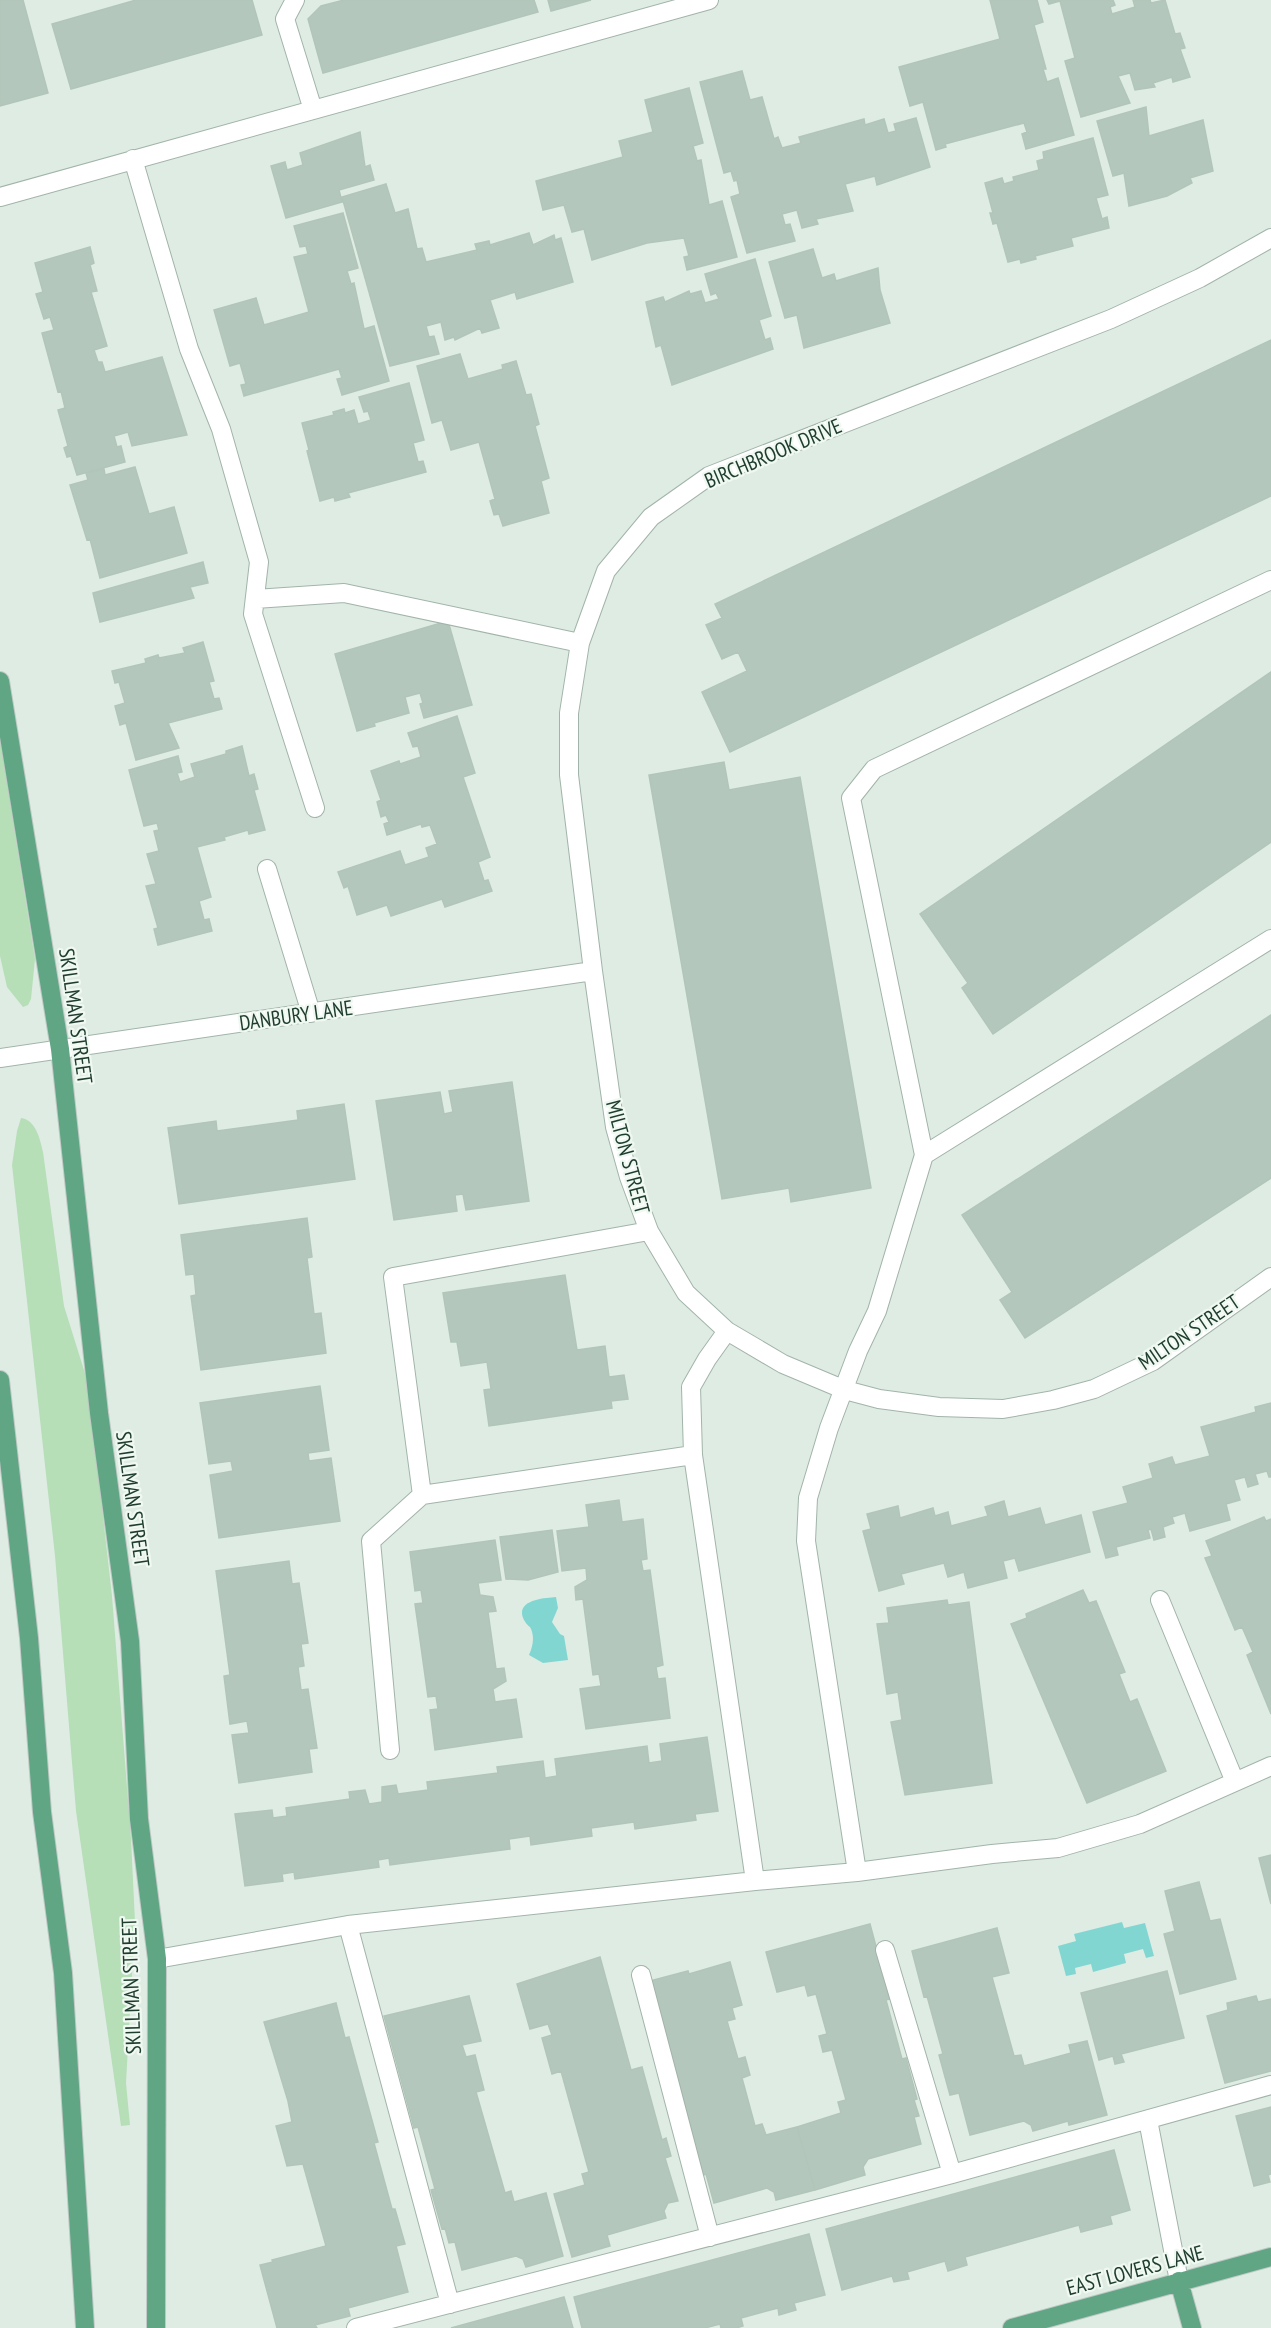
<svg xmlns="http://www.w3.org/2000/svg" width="1271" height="2328" font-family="'PT Sans Narrow',sans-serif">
	<rect width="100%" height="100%" fill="#dfece4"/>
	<path fill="#b6dfb8" d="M0,740l35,219 -4,40 -3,6 -5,2 -16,-20 -7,-31z
		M21,1118c15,2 19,21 22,34l21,154 24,77 24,213 19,242 4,84 -9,161 4,42 -9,1 -45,-315 -21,-255 -43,-391 5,-34z"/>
	<path fill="#82d6d1" d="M556,1597l2,11 -6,14 8,12 4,2 4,24 -25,3 -14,-8c4,-9 6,-19 1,-28 -2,-1 -5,-5 -6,-7 -10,-20 20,-22 32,-23z
		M1122,1922l2,6 21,-5 9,33 -8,2 -3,-9 -19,5 2,9 -33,9 -2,-8 -16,4 1,6 -10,2 -8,-30 18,-5 -2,-7z"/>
	<path fill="#b4c7bc" stroke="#b1c6b9" stroke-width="1.5" d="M0,0h23l25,93 -48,13z
		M136,0h116l10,35 -191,54 -19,-65z
		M344,0h190l4,12 -215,61 -15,-54 13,-13z
		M548,0h43l-40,11z
		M990,0h47l6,22 -9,3 12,44h-3l4,13 11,-4 16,57 -48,14 -4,-15 5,-2 -3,-9 -79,21 1,3 -10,3 -13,-48 -13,4 -11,-39 101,-28z
		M1047,0h66l2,5 -5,2 2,7 23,-7 -2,-7h17l1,3 14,-3 10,34 5,-1 5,15 -5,1 10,28 -17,5 -1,-5 -19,6 2,4 -20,3 -5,-17 -12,3 12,27 -49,14 -16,-56 10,-3 -15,-57 -11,3z
		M742,71l8,29 12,-3 12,42 4,-2 4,11 19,-5 -2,-6 65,-18 1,6 19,-6 4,14 8,-2 -2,-7 22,-6 14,49 -53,18 -2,-9 -30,8 8,27 -37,8 2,5 -16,4 -5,-18 -15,4 3,11 5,-1 5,17 -48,12 -16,-56 9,-3 -3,-14 -3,1 -3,-10 -7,2 -24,-91z
		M689,88l14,55 -10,3 4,15 4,-1 8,45 13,-4 15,56 -50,13 -3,-13 5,-1 -5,-18 -37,5 -55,17 -8,-31 -12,3 -8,-27 -21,5 -7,-29 87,-24 -4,-16 34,-9 -8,-32z
		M1146,107l3,29 54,-16 10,51 -23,7 2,5 -25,13 -38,10 -5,-33 -11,3 -16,-55z
		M360,132l5,35 5,-2 4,15 -35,10 3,12 -56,16 -15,-52 14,-4 2,8 16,-5 -3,-12z
		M1093,138l15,57 -12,3 6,21 5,-2 2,11 -38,10 2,8 -38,10 1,3 -15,4 -1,-4 -12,3 -11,-39 -4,1 -3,-11h3l-8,-30 17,-5 2,6 10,-3 -1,-4 26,-7 -2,-9 7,-2 -1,-7z
		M386,184l9,29 13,-4 9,40 5,-1 4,14 51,-12 -2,-6 14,-3 1,4 39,-12 4,12 21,-10 1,5 6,-2 12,44 -56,17 -2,-7 -25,8 9,28 -17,5 -2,-5 -25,12 -1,-3 -9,3 -4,-18 -15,4 3,11 5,-1 5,18 -49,12 -48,-169z
		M343,213l15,55 -11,3 4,13 3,-1 10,46 10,-3 15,55 -47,14 -5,-16 5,-1 -3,-9 -95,27 -3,-11 5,-1 -6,-21 -10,3 -16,-56 42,-12 8,27 45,-13 -15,-55 14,-3 -2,-8 -6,1 -6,-21z
		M90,247l4,16 -4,2 7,26 -6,1 16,54 -13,4 4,12h4l3,10 57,-15 25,78 -55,11 -4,-14 -14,4 3,11 4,-1 4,16 -48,13 -6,-19 -4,1 -3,-9 4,-2 -10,-36 7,-2 -4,-17 -3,1 -16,-59 12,-3 -4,-13 -6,2 -8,-25 7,-2 -8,-29z
		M813,249l9,29 12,-4 2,7 42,-13 2,22 10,33 -86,25 -7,-33 -12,3 -16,-56z
		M755,259l16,57 -12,4 6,20 5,-2 3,11 -101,36 -11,-40 -5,2 -10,-45 17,-5 2,5 24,-11 1,3 11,-3 4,12 14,-4 -3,-6 -5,2 -6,-21z
		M1271,340v156l-541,256 -28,-60 45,-21 -9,-19 -16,7 -16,-34 16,-7 -7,-14z
		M460,354l8,25 35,-10 -1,-4 14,-4 10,34 5,-1 8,30 -4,2 14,52 -8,3 8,32 -46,13 -4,-12 -5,1 -4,-14 5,-2 -16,-57 -28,8 -9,-30 -10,3 -15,-57z
		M409,383l15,57 -11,3 5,19 5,-1 3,11 -78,21 2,4 -15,4 -1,-4 -14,4 -13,-50 2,-1 -7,-27 32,-8 -1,-3 11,-3 1,4 9,-3 4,14 13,-4 -3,-9 -4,1 -5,-15z
		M135,467l14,47 25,-7 13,46 -87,25 -10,-39 -3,1 -17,-55 18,-5 -2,-7 18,-4 1,6z
		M203,562l5,21 -18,4 4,11 -94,24 -7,-29z
		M448,621l24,84 -48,13 -4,-14 3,-1 -3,-10 -15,4 4,16 -35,10 1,3 -18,5 -22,-77z
		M203,642l11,39 -5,1 5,17 5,-1 3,11 -54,14 11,25 -43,12 -10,-37 -6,2 -5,-19 10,-3 -6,-21 -4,1 -3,-12 34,-8 -1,-4 13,-4 1,3 26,-5 -2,-5z
		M1271,672v170l-278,192 -31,-46 6,-5 -48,-69z
		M457,716l18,57 -12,4 27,80 -12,5 6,19 4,-1 4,11 -47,16 -3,-8 -51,17 -4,-11 -30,10 -9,-29 -4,2 -6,-16 62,-21 5,14 24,-8 -3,-9 11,-4 -7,-19 -8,2 -1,-3 -34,11 -3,-11 5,-2 -3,-7 -5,2 -4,-15 4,-2 -10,-29 28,-10 1,3 21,-7 -3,-11 -5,1 -5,-14z
		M242,746l7,30 5,-2 4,15 -4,1 11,40 -16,4 -1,-4 -24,7 1,3 -28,7 14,50 -12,4 5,19 5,-1 3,12 -54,14 -4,-16 4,-1 -12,-42 10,-2 -9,-30 12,-3 -5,-20 5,-1 -2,-7 -13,3 -15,-56 49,-14 4,16 -5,1 3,9 15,-5 -4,-13 35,-10v-3z
		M724,762l5,28 71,-13 71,411 -80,14 -2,-14 -67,11 -73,-424z
		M1271,1015v163l-246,160 -25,-38 12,-8 -50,-77z
		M512,1082l17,119 -63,9 -3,-16 -8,1 2,16 -63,9 -18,-119 64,-9 4,22 9,-2 -4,-21z
		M344,1104l11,75 -176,25 -11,-76 48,-7 1,10 81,-11 -1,-9z
		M307,1218l5,39 -5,1 7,56 7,-1 5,40 -125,17 -10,-74 5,-1 -2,-21 -8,1 -5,-40z
		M565,1275l12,75 28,-4 4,31 15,-2 4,24 -17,2 1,7 -123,18 -5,-36 7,-1 -4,-27 -26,4 -4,-24h-6l-8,-49z
		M320,1386l9,64 -21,3 1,8 22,-3 9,63 -121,17 -9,-63 23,-4 -2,-10 -22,3 -9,-61z
		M1271,1403v74h-2l-2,-6 -12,3 3,10 -10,3 -3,-10 -11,3 6,20 -14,4 4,16 -40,11 -5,-18 -13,4 2,6 -11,4 2,10 -11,3 -3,-11 -3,1 2,8 -34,9 2,8 -12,3 -13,-46 35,-9 -5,-16 30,-9 -4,-14 23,-7 3,8 35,-9 -9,-29 55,-15 -1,-5z
		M619,1500l3,22 21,-3 4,40 -6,1 2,11 7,-1 13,95 -7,2 2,12 7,-1 5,40 -84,11 -6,-40 21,-3 -2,-12 -6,1 -10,-76 -7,1 -1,-13 12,-7 -1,-12 -24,3 -5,-40 32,-4 -3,-22z
		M1004,1501l4,16 32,-9 5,17 36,-10 9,37 -71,19 -4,-13 -12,3 4,17 -39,10 -4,-16 -16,5 -4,-14 -43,11 3,10 -25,7 -16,-60 8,-2 -4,-15 31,-8 2,12 33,-10 2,8 13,-4 3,14 37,-10 -3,-9z
		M1264,1517l2,4 5,-2v195l-24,-59 6,-3 -11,-25 -7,3 -30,-72 7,-2 -6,-15z
		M552,1530l6,42 -30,8 -22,-1 -6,-42z
		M495,1540l6,40 -23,3 2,12 13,2 3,14 -8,1 8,57 8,-1 2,13 -13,8 2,13 21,-3 6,38 -87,13 -5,-40 8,-1 -2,-13 -8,1 -13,-93 8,-1 -2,-13 -6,1 -5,-39z
		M289,1561l3,23 7,-1 9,60 -7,1 3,22 -6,1 3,23 7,-1 9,59 -8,1 3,23 -73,11 -7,-48 17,-2 -2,-12 -17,3 -6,-48 6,-1 -14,-104z
		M1083,1590l6,13 7,-2 29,71 -6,2 11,28 7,-3 29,72 -79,32 -76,-179 16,-6 -1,-4z
		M947,1600l1,5 21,-3 23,181 -87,12 -14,-73 11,-2 -4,-28 -11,2 -10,-70 12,-1 -2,-15z
		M707,1737l11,74 -23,3 1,6 -61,9 -1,-7 -43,6 1,8 -61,9 -1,-9 -21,3 1,10 -120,16 -1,-7 -11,2 1,7 -84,12 -1,-7 -12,2 1,7 -38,5 -10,-72 37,-4 1,8 14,-2 -1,-8 64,-9 -1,-7 16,-2 4,14 13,-2v-15l14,-2 2,9 30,-4 -1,-8 71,-9 -1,-6 46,-6 2,17 12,-2 -2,-17 92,-13 2,17 13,-2 -2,-17z
		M1271,1855v49l-12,-46z
		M1199,1882l11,39 10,-2 16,60 -56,15 -16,-60 11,-3 -10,-40z
		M870,1924l20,75 -4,1 16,59 4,-1 11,41 -3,1 5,16 -5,1 7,27 -53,15 -5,8 2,8 -50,15 -18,-63 44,-14 -3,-11 8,-2 -14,-50 -9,2 -4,-16 8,-2 -11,-40 -8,2 -3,-11 -28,7 -11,-40z
		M997,1928l12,45 -17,4 22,79 7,-1 3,11 47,-13 -2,-8 18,-4 20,74 -38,10 -1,-4 -35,10 -2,-6 -7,-4 -54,14 -11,-42 -9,2 -11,-40 4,-1 -16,-58 -3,1 -12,-46z
		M600,1957l31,113 11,-3 20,73 4,-2 5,18 -6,2 13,43 -10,2 -4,8 2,7 -59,17 3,11 -38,11 -18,-63 31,-9 -3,-11 7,-2 -28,-101 -9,3 -10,-36 10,-3 -4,-11 -18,5 -13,-45z
		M730,1962l12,43 -10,3 3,11 -8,2 11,38 7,-2 5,18 -8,3 13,48 7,-2 4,11 31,-8 18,63 -39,10 -2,-8 -7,-4 -53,15 -8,-29 -5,2 -55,-194 42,-11 1,3z
		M1167,1971l17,67 -63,16 3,8 -9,2 -2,-8 -14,4 -18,-67z
		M469,1996l12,45 -19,4 4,12 9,-2 9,35 -8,2 29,101 6,-2 3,11 32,-9 17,63 -37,11 -3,-8 -7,-3 -54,14 -7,-28 -6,1 -4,-15 -3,1 -11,-39 4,-1 -17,-62 -4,1 -30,-112z
		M1256,1996l2,6 13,-3v72l-46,12 -18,-67 21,-6 -1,-7z
		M336,2003l9,35 4,-1 29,105 -4,1 18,66h3l10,35 -9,2 12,46 -60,16 2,8 -35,9 2,3h-40l-17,-63 13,-3 -1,-2 54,-14 -23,-82 -16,2 -11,-40 16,-4 -4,-21 -24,-79z
		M1271,2107v67l-3,1 2,7 -16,4 -18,-70z
		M1114,2150l16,60 -20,6 2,8 -31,8 -2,-7 -114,32 2,8 -19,6 -3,-10 -38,11 2,7 -15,3 -2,-6 -50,14 -16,-61z
		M809,2234l16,61 -31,8 2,7 -17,5 -1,-7 -37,10 2,8 -7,2h-15l-1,-4 -15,4h-123l-8,-31z
		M564,2297l9,31h-122z"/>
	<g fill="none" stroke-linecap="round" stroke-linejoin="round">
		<g stroke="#a2b4aa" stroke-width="20">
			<path id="minor" d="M295,0l-10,19 28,91
				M133,159l56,190 32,80 38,133 -6,52 62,194
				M0,197l709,-197
				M1271,238l-71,40 -89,41 -402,157 -58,41 -45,54 -26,72 -11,70v62l24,196 22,156 14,50 20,54 37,62 41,38 56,33 62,26 34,9 60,8 64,2 50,-9 41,-11 59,-28 118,-84
				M255,599l89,-6 236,50
				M267,869l44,144
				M0,1058l593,-87
				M924,1155l-73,-357 23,-29 397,-189
				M649,1231l-256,46 29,218 271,-40
				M727,1331l-20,28 -16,28 2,68 62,426
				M1160,1600l75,182
				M390,1750l-19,-209 51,-46
				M857,1872l-51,-331 2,-43 21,-70 29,-77 19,-40 47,-156 347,-216
				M348,1925l102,379
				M885,1950l67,224
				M157,1959l191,-34 407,-44 102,-9 135,-18 66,-6 82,-24 131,-58
				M641,1975l69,262
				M1148,2120l31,161
				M356,2328l596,-154 319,-89"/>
		</g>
		<g stroke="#c0c9c5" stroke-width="20">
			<path id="major" d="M0,681l60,368 39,364 31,228 9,178 18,140 -1,369
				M0,1380l29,258 13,174 21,161 22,355
				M1179,2281l13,47
				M1012,2328l259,-71"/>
		</g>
		<use href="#minor" stroke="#fff" stroke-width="18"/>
		<use href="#major" stroke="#60a685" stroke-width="18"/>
	</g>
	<g text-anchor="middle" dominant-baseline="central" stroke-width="4.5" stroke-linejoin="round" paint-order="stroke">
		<g font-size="21" fill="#1f3d2f" stroke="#f0f8f2">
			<text transform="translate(773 453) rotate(-23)">BIRCHBROOK DRIVE</text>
			<text transform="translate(296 1015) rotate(-8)">DANBURY LANE</text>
			<text transform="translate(76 1016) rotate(82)">SKILLMAN STREET</text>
			<text transform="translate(628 1157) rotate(75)">MILTON STREET</text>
			<text transform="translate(1189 1332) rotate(-34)">MILTON STREET</text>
			<text transform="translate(133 1499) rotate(82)">SKILLMAN STREET</text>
			<text transform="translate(131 1986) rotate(-92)">SKILLMAN STREET</text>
			<text transform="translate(1135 2270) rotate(-15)">EAST LOVERS LANE</text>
		</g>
	</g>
</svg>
